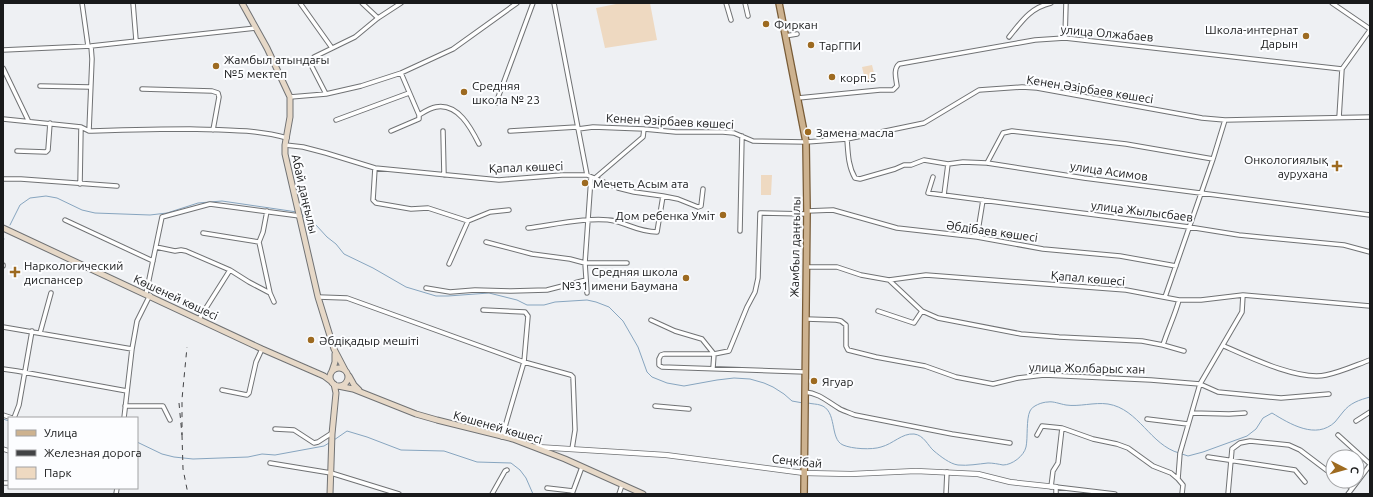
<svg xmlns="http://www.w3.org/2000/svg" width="1373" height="497" font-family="Ubuntu,sans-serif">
	<rect width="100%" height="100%" fill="#eef0f3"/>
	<path fill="#eed9c1" d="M621,3h29l7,37 -52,8 -9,-40z
		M872,65l4,16 -10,3 -4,-17z
		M761,175h11l-1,20h-10z"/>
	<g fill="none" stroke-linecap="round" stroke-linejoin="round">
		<path stroke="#87a5bf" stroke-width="1" d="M301,214l15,11 11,12 9,7 8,10 29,14 33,19 30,9h12l41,-3 28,7 10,5h17l11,-3 32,-2 9,2 13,5 14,14 15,26 9,25 5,5 15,6 17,3 33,-6 17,-2 16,1 14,4 9,4 11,7 8,7 11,2
			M10,225l10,-20 10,-7 16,-2 11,2 25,12 13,3 55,2 17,-2 31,-10 24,-2 75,11
			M3,241l1,-2
			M808,403c4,1 9,1 12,2 18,5 9,34 23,40 9,4 29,5 38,2 12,-3 21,-14 33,-13 10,1 14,12 20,17 6,5 16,13 24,14 10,1 20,-1 30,-2 5,0 10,1 15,2 9,0 21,-9 23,-18 2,-9 0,-28 4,-36 2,-5 12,-9 18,-9 5,-1 12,2 18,3 13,2 28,-3 42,-1 31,5 42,41 71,49
			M3,419l6,2
			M334,440l13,-9 20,6 34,13 43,1 33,11 34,1 9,7 6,8 7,16
			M137,442l25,12 12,3 19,2 55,-2 14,-3 13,1 49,-9 5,-3
			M1182,454l6,2 15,-4 44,-16 9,-7 7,-11 9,-5c18,11 44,27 63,9 3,-3 5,-7 8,-10 7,-9 16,-12 27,-15"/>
		<g stroke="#707274" stroke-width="5.5">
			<path id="minor" d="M82,3l6,43
				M133,3l3,37
				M300,3l32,45
				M362,3l16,15
				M554,3l33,172
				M726,3l5,17
				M745,3l3,13
				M1332,3l38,26
				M785,36l12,-2
				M1009,37c13,-16 21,-29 42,-34
				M1065,38l1,-35
				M3,50l88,-4 165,-18
				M3,68l25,52
				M401,73l18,42c5,-3 11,-7 17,-8 22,-4 35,21 43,37
				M40,86l50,1
				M142,89l70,2 6,2 1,4 -6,33
				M326,94l-16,-31 4,-6 41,-20 23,-19 23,-15
				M290,97l36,-3 35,-8 40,-13 52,-24 64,-46
				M798,98l82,-8h13l4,-4c-1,-7 -4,-17 2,-22l136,-24 30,-2 277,31
				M496,103l37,-100
				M1339,118l3,-49 28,-39
				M3,119l78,8 8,4c34,-1 67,-2 101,-2 32,1 65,0 97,9
				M336,120l73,-27
				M578,129l15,-2 51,2 32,3h47l11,1 19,8 53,1 41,-3 77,-16 55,-33 43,-3 15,1 165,30 23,2 145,-3
				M89,131l3,-72 -1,-13
				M391,131l28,-12v-4
				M443,131l1,44
				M510,131l67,-4
				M847,139c1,13 1,27 8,39l5,1 35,-10 9,-4h7l13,-5 24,4 15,-2 24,1 97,15 286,37
				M285,145l18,2 23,6 49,15 124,12 63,-5h25l31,13 16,4 29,4 15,3 20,8 3,-1 2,-17
				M17,151l29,1 2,-2 2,-27
				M987,163l16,-30 9,-2 114,13 87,15
				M375,168l-2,32 3,3 35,6 17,-1 40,13 22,-9 19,-2
				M933,177l-5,16 261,34 50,8 105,10 26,7
				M595,178l48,-41 1,-8
				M3,179h18l96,7
				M80,184l1,-57
				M944,195l4,-31
				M267,211l-4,21 -4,10 11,51 4,9
				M807,211l26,-1 64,18 80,9 66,12 77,7 56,10
				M65,220l88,41
				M528,228c24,-3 64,-12 87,-7 15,4 25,11 42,11l6,-36
				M740,231l2,-95
				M203,233l56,9
				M977,237l6,-37
				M486,242l46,12 38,5 15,4h42
				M156,247l19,4 6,-1 5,1 44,19 19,12 21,11
				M449,264l19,-43
				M3,265v1
				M806,267h31l24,8 28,5 37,-5 200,15 53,10h22l42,-5 127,11
				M889,280l33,31 16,7 83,16 38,3 83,4 21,4 21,6
				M426,288l24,4 25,-2 36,1 36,-1 39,-10
				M587,293l-2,-30 6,-86
				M146,294l16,-77 48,-13 90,12
				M318,297l29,1 177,64 47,13 2,2 2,53 -3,19
				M1165,297l48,-138 12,-39
				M483,310l42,2 3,4 -4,46 -22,75
				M878,311l36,12 8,-12
				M199,319l31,-49
				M806,319l30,1 5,1 5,4v21l2,4 28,7 49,9 31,11 37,7 25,-6 26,-3 107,5 49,4 18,8 63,6 48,-4
				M651,320l24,11 27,8 12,15 -1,14
				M3,327l129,22
				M40,333l11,-40
				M1163,345c5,-16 12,-30 16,-45
				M1224,346c25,11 75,35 102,29 15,-3 30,-10 44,-15
				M3,369l14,2 110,20
				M805,372l-143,-5 -3,-2v-6l2,-4 3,-1h50l15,-3 18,-44 8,-15 3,-14 2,-65 47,1
				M222,390l25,5 2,-2 7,-31 6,-13
				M805,392c14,1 23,10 35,17 4,2 10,4 15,6l97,19 58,9
				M125,406h38l7,14
				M655,406l34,3
				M1192,413l37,1 16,-1
				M3,415l9,3
				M14,418l5,-13 13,-74
				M124,418l8,-69 5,-28 13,-26
				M1147,419l41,5
				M1356,421l14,-9
				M275,429l19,1 20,13 4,-1 14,-9
				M1037,435l5,-9 20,2 31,11 24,5 11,4 25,18 18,7 7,6
				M1338,435l32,29
				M3,449l6,2
				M1208,457l87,13 10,12
				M270,463l61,10 68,21
				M1342,481l10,7
				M3,483h5
				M1051,487l2,-16 5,-8 4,-35
				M547,488l26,3
				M116,494l1,-6
				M492,494l13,-23 2,-1
				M572,494l10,-27
				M619,494l3,-9
				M946,494l1,-22
				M1056,494v-7l59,7
				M1182,494l1,-9 -5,-6 2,-26 20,-69 42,-72 1,-17
				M1228,494l4,-45 8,-6 10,-2 39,4 11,5 33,25
				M1348,494l22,-29"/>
		</g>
		<g stroke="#707274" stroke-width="6">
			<path id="tertiary" d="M537,447l129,8 138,18 47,1 65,-3 62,3 32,8 46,5"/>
		</g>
		<g stroke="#707274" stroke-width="7">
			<path id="secondary" d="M242,3l25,45 23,49v20l-5,28v9l33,143 16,52 11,21
				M3,228l259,121 62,27 8,6
				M330 377a9 9 0 1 1 18 0a9 9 0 1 1-18 0Z
				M332,371l3,-9v-8
				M349,376l5,9 5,5
				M338,386l15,3 63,25 21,6 76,19 52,20 78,35
				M330,494l2,-60 4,-41 -2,-9"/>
		</g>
		<g stroke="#785b36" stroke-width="8">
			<path id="primary" d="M779,3l27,139 1,69 -3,283"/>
		</g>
		<use href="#minor" stroke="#fff" stroke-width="3.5"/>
		<use href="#tertiary" stroke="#fff" stroke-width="4.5"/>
		<use href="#secondary" stroke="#e6d8c7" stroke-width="5"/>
		<use href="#primary" stroke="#cdb28f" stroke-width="5.5"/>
		<path stroke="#424345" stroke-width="1" stroke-dasharray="5 5" stroke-linecap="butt" d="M179,403l3,32v-36l5,-52
			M182,435l1,34 5,25"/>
	</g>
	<g fill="#9d6a20" stroke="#fcfdff" stroke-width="1.5">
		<circle cx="766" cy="24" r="4"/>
		<circle cx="1306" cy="36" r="4"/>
		<circle cx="811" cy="45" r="4"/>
		<circle cx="216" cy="66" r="4"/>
		<circle cx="832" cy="77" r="4"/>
		<circle cx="464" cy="92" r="4"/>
		<circle cx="808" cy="132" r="4"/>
		<path d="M1335 160h4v4h4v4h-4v4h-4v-4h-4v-4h4z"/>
		<circle cx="585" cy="183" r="4"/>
		<circle cx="723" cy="215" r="4"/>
		<path d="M13 266h4v4h4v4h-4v4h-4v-4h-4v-4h4z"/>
		<circle cx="686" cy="278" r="4"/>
		<circle cx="311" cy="340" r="4"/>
		<circle cx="814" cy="381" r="4"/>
	</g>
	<g text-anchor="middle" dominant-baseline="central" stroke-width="4" stroke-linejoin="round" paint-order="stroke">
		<g font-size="12" fill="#191a1b" stroke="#fcfdff" text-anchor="start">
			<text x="774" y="24">Фиркан</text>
			<text x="1298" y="29" text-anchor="end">Школа-интернат<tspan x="1298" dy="14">Дарын</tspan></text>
			<text x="819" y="45">ТарГПИ</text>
			<text x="224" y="59">Жамбыл атындағы<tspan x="224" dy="14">№5 мектеп</tspan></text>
			<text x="840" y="77">корп.5</text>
			<text x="472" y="85">Средняя<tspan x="472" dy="14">школа № 23</tspan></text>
			<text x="816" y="132">Замена масла</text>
			<text x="1328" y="159" text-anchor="end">Онкологиялық<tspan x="1328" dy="14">аурухана</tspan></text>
			<text x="593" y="183">Мечеть Асым ата</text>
			<text x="715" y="215" text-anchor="end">Дом ребенка Умiт</text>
			<text x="24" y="265">Наркологический<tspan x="24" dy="14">диспансер</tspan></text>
			<text x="678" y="271" text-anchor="end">Средняя школа<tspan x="678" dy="14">№31 имени Баумана</tspan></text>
			<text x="319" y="340">Әбдіқадыр мешіті</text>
			<text x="822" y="381">Ягуар</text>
		</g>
		<g font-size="12" fill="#191a1b" stroke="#fcfdff">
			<text transform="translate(1107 33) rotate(5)">улица Олжабаев</text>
			<text transform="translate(1090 89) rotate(9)">Кенен Әзірбаев көшесі</text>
			<text transform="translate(670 121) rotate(3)">Кенен Әзірбаев көшесі</text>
			<text transform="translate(526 167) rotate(-2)">Қапал көшесі</text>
			<text transform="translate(1109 171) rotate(8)">улица Асимов</text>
			<text transform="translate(305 194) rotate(77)">Абай даңғылы</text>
			<text transform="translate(1142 211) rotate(7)">улица Жылысбаев</text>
			<text transform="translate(992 231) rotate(8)">Әбдібаев көшесі</text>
			<text transform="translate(795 247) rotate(-89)">Жамбыл даңғылы</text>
			<text transform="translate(1088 278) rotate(5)">Қапал көшесі</text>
			<text transform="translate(176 297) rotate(25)">Көшеней көшесі</text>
			<text transform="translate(1087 368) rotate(1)">улица Жолбарыс хан</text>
			<text transform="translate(498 427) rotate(16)">Көшеней көшесі</text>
			<text transform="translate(797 461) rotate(6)">Сеңкібай</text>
		</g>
	</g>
	<rect width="1373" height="497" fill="none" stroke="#191a1b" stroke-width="8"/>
	<rect x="8" y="417" width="130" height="72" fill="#fcfdff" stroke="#a1a2a4"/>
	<rect x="16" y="430" width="20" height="6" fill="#cdb28f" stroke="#a1a2a4"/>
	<text x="44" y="437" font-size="12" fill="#191a1b">Улица</text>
	<rect x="16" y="450" width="20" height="6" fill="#424345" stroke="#a1a2a4"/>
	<text x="44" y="457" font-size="12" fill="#191a1b">Железная дорога</text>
	<rect x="16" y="467" width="20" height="12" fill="#eed9c1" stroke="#a1a2a4"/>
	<text x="44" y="477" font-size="12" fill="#191a1b">Парк</text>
	<g transform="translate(1345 469) rotate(96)"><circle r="19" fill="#fcfdff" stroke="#a1a2a4"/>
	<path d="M0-3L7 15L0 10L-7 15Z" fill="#9d6a20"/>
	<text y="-6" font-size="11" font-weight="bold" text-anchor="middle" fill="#191a1b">С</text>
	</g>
</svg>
